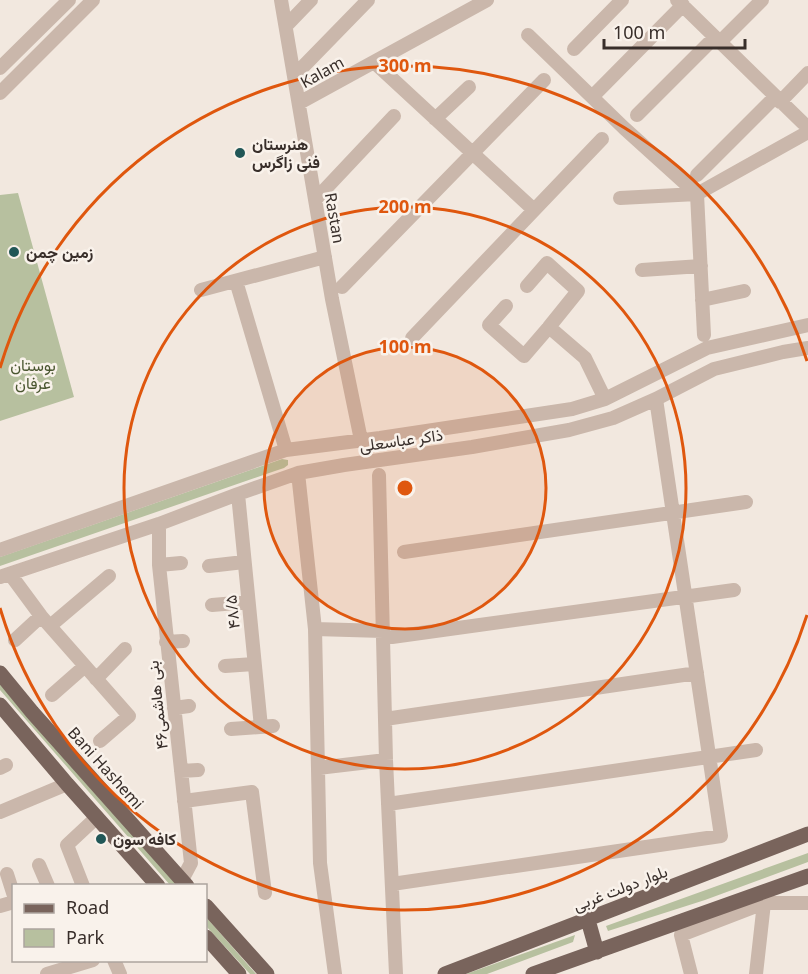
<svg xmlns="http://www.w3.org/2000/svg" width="808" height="974" font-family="'Noto Sans',Vazirmatn,sans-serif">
	<rect width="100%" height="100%" fill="#f2e8df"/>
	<path fill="#b7c09f" d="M18,193l56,204 -74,24v-226z
		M282,459l6,1v5l-4,3 -9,3 -275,95v-9z
		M0,680l178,205h-8l-170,-195z
		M808,853v9l-103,38 -97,31 -2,-5z
		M206,917l50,57h-6l-44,-48z
		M575,935l-2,7 -86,32h-21z"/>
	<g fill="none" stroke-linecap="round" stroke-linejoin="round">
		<path stroke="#cab7ab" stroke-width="14" d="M281,0l51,299 29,141
			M677,0l126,123
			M286,26l25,-26
			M528,35l96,93 73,66
			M720,42l42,-42
			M574,49l48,-49
			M374,62l160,148
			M0,68l69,-68
			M294,76l74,-76
			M0,93l93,-93
			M592,97l91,-92
			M780,102l28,-29
			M299,103l188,-103
			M637,115l78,-78
			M435,119l34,-32
			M697,175l78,-78
			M697,194l7,141
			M620,198l77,-4 111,-62
			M315,200l79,-84
			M642,270l59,-4
			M236,281l50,169
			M527,286l20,-23 31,28 -29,36 36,31 20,41
			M342,287l202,-207
			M201,290l124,-33
			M702,300l42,-9
			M506,306l-17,19 35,31 25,-29
			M412,338l190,-199
			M298,473l17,156 5,234 15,111
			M379,475l7,285 10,214
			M238,494l23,233
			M159,524v41l32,298 -9,17
			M0,550l286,-100 94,-12 192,-29 33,-10 102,-51 101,-23
			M404,552l342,-50
			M159,565l22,-2
			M209,566l35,-4
			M10,574l31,42 88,100 -29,25
			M0,577l159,-53 79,-30 60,-21 46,-8 128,-18 97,-17 44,-12 43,-19 58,-30 69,-17 25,-4
			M212,605l36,-3
			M50,626l59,-50
			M315,629l68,2
			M392,637l342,-47
			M15,640l26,-24
			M166,642l17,-1
			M225,666l29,-2
			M96,679l29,-30
			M52,695l33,-29
			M174,708l15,-2
			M385,719l312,-46
			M231,729l42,-3
			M0,768l6,-3
			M318,768l68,-8
			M181,771l17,-1
			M184,801l68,-9 13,101
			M388,804l368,-54
			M0,812l67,-28
			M39,865l9,21
			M7,874l7,22
			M392,884l329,-48 -65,-437
			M83,886l-16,-41 30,-28
			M0,906l14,-4
			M114,960l6,14
			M47,974l46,-14
			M691,974l-10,-39 83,-32
			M756,974l8,-71h44"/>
		<path stroke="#79645c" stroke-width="15" d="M0,673l32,39 155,174
			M0,705l67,79 91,102
			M206,906l61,68
			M588,920l9,32
			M206,937l33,37
			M445,974l363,-140
			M533,974l275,-98"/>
	</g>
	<circle cx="405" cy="488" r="141" fill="#df570e" fill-opacity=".12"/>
	<g fill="none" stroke="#df570e" stroke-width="3">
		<circle cx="405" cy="488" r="141"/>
		<circle cx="405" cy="488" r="281"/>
		<path d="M807 615A422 422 0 0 1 0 608M0 368A422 422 0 0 1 807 361"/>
	</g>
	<g fill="#215757" stroke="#f9f2eb" stroke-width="2">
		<circle cx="240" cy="153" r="6"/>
		<circle cx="14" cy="252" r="6"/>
		<circle cx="101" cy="839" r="6"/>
	</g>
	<g text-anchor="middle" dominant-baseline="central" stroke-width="5" stroke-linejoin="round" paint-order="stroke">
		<g font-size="16" fill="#382e2a" stroke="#f9f2eb">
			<text transform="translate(322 72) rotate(-29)">Kalam</text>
			<text transform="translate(335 218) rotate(80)">Rastan</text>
			<text transform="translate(401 440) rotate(-8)">ذاکر عباسعلی</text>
			<text transform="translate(232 612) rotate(-96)">۴۸/۵</text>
			<text transform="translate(157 705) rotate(-96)">بنی هاشمی۴۶</text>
			<text transform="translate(106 768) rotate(48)">Bani Hashemi</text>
			<text transform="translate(620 888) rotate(-21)">بلوار دولت غربی</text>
		</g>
		<g font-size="16" font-weight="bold" fill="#382e2a" stroke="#f9f2eb" text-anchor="start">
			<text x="252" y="144">هنرستان<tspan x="252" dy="18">فنی زاگرس</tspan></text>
			<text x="26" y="252">زمین چمن</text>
			<text x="113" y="839">کافه سون</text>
		</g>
		<g font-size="16" fill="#49552f" stroke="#f9f2eb">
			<text x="33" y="365">بوستان<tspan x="33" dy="18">عرفان</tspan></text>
		</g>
	</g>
	<circle cx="405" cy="488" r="9" fill="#df570e" stroke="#f9f2eb" stroke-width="3"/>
	<g font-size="18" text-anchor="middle" font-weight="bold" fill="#df570e" stroke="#f9f2eb" stroke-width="5" stroke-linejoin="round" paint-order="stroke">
		<text x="405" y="72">300 m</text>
		<text x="405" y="213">200 m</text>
		<text x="405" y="353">100 m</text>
	</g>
	<rect x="12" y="884" width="195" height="78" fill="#f9f2eb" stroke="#aca49e" stroke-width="1.5"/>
	<rect x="24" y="904" width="30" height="9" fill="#79645c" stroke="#aca49e" stroke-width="1.5"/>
	<text x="66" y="914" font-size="18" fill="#382e2a">Road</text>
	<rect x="24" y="929" width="30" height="18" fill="#b7c09f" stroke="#aca49e" stroke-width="1.5"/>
	<text x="66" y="944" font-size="18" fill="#382e2a">Park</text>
	<path d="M604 39v9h141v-9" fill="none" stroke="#382e2a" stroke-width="3"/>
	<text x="613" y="39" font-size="18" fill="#382e2a" stroke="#f9f2eb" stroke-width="4.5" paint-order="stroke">100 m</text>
</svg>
